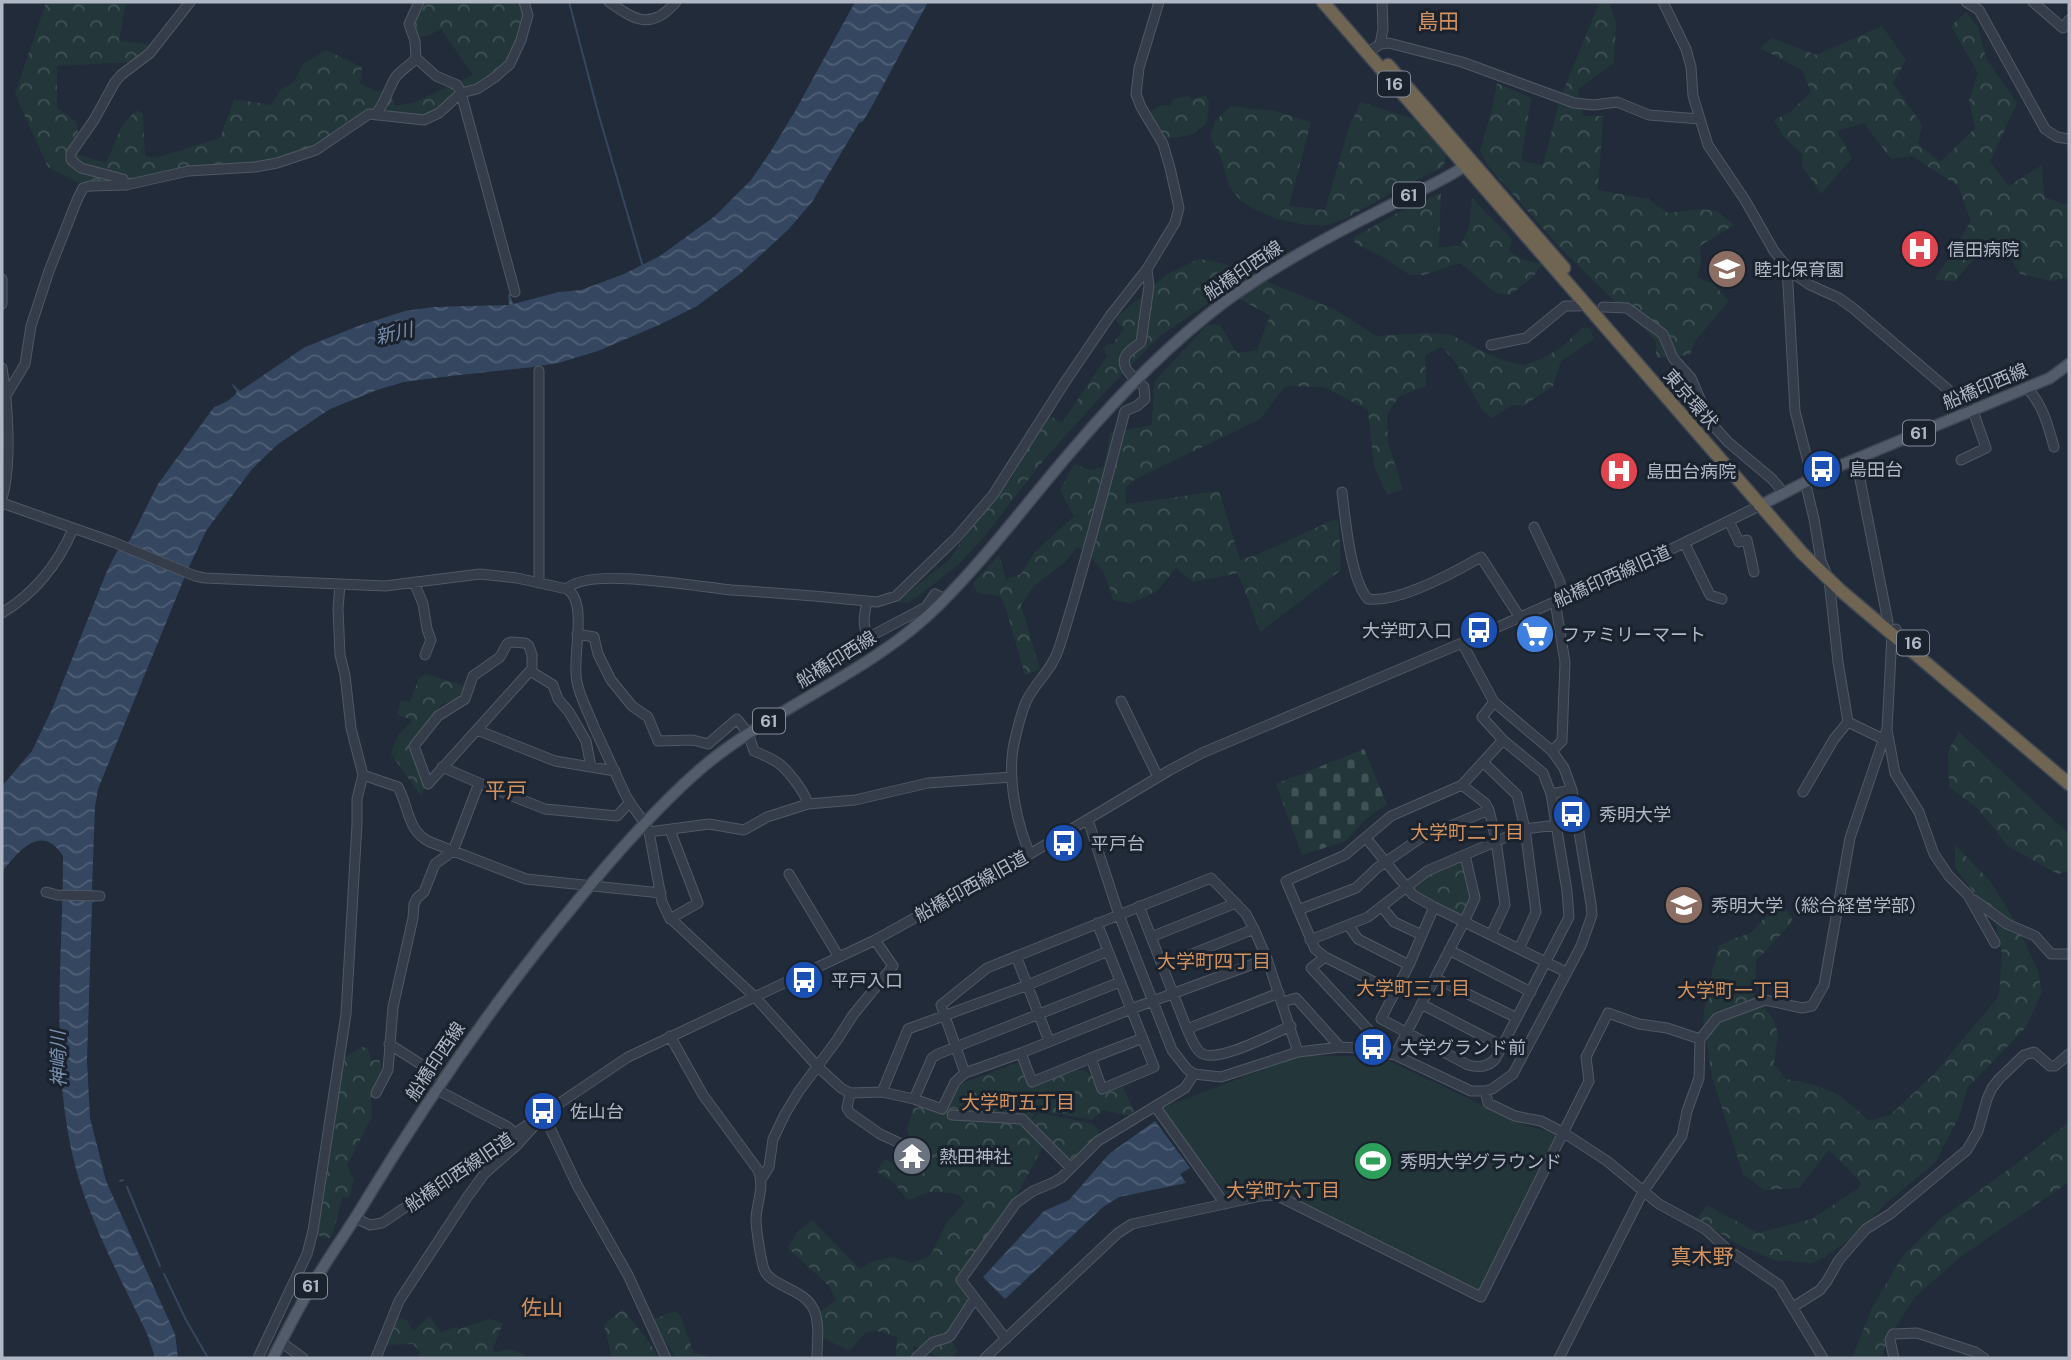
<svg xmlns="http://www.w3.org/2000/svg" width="2071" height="1360" font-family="'Public Sans','Noto Sans JP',sans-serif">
	<defs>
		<pattern id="forest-crowns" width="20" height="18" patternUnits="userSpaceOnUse" patternTransform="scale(1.75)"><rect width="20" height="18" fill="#23373a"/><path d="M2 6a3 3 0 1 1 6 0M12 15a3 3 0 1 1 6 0" fill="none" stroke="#405255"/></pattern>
		<pattern id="cemetery-stones" width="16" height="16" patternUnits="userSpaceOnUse" patternTransform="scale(1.75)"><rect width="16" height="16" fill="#23373a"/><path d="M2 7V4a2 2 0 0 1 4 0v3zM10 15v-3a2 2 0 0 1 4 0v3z" fill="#405255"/></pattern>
		<pattern id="water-waves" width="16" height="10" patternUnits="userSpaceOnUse" patternTransform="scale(1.75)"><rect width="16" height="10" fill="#354760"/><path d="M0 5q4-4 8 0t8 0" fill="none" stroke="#505f75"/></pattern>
	</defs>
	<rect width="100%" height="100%" fill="#212b39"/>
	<path fill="url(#forest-crowns)" d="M46,2h80l-7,39 35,4 -21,17 -76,4v42l20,14 1,13 -2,19 30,9 16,-37 14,-16 7,4 2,42 10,2 65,-20 14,-39 37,6 10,-16 13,-7 9,-18 23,-14 36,17 -2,17 15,7h12l9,15 19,-4 58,-27 -32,-46 -14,7h-9l-6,-13 10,-21h98l5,11 -7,24 -11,23 -24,21 -26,9 -15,17 -17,9 -58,-4 -56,37 -43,13 -28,2 -14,-1 -87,16 -57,6 -34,-18 -33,-73z
		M1596,2h13l7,20 -2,41 -36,26 5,27h20l-5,74 50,9 20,14 33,-4 16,2 17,14 -34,21 1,15 -4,16 16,7 16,17 -34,40 -5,14 -34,3v-17l-95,-92 -72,-82 -9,-16 12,-42 5,-26 34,15 -10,63 22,4 17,-66 38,-93z
		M1966,12l12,15 8,31 31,45 -27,59 19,24 33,-21 2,32 20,7h5v73l-17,4 -32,-7 -12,-20 -21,-11 -32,38 -20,-1 36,-59 -13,-35 -46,-30 -21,3 -27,-36 -27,8 15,27 -31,36 -19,-28v-12l-19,-18 -9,-16 16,-8 21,-20 -9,-22 -42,-22 12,-10 44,17 66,-29 24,34 -13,23 29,42 -4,19 22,18 35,-34 -6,-28 9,-27 -27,-47z
		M1206,95l3,6 -2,22 -16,12 -26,4 -15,-27 11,-7 9,1 3,-7 15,-3 5,3z
		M1361,102l53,17 32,36 -3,12 -43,21 -55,31 -17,6h-22l-28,-6 -24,-10 -14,-9 -11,-14 -8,-28 -11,-22 6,-16 15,-14 44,5 36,11 -22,84 36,4 24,-83z
		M1441,193l-2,54 21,-1 9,-18 3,-30 40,41 -3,12 14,9 17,3 2,3 -5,5 -3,5 -24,19 -14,-2 -36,-30 -36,12h-14l-29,-19 -25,-12 -3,-6 44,-25z
		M1199,259l23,4 112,46 42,27 48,-3 26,1 34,18 21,9 19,4 17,-6 20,-11 21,-20h8l4,11 -33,22 -8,25 -30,20 -11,-1 -20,13 -10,-8 -26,-47 -14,-16 -17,8 1,31 -27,10 -12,19 1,27 15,48 -16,4 -13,-27 -6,-57 -44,-23 -39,-1 -25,33 -126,61 -9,8 1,16 93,-13 21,69 16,-5 77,-35 6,1 2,49 -81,62 -22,-59 -45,9 -17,-14 -19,23 -25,12 -19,-3c-7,-27 -13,-38 -36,-53l-12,15 -31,24 -13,19 19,64 -15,6 -19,-66 -6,-13 -22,-3 -5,-10 26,-28 7,25 15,-6 14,-22 39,-36 -14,-26 14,-26 16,6 14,-3 6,-34 42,-8 2,-43 53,-57h13l17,28 20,-3 13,-34 -44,-25 -66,45 -55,56 -59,65 -63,81 -25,27 -49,38 -13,-1 53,-42 28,-41 34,-40 37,-64 14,8 45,-67 -3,-8 3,-3 6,-1 11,-16 -7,-6v-5l49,-42z
		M426,674l39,12 -4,12 -20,7 -29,38 14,42 -5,11 -30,-42c4,-14 8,-22 20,-31v-3l-14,-6 4,-14 9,2 9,-24z
		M1959,732l110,102v36l-11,4 -50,-28 -30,-37 -29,-22 -1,-36z
		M1955,845l35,36 24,38 24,52 4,21 -16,35 -58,60 -10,32 -23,44 -49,40 -27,30 -36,25 -11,5 -38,-3 -33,-14 -44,-27 10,-14 51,28 54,-14 47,-31 2,-5 -32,-33 -30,38 -35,2 -21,-16 -31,-97 -9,-59 6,-34 10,-38 11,-6 21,-7 30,-33 12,21 -37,40 -1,35 19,24 4,14 -4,30 12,15c43,8 52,12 83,42l21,-6 44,-41 65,-78 3,-42 -7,-33 -40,-54z
		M1462,860l8,39 -7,17 -45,-22 -5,-6 16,-14z
		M362,1047l6,1 3,13 8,-2 4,16 -12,19 1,23 -25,48 7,15 -5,18 -6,-1c-5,13 -7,31 -13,41l-11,-2 -3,-10 26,-168z
		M1020,1062l12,25 44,-17h8l10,8 7,17 22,-8 11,25 -6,4 -25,-6 -11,10 -53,-10 -10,11 18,18 -35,65 -56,78 14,16 -20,42 8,10 -7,8h-8l-30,-12 2,12h-19l1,-21c-29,-10 -29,-10 -47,14l-27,-13 -6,-24 19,-14 -7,-14 -41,-38 9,-16 15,-12 48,49 11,-7 21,-5 22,6 17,-8 16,-33 18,-20 -6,-7c-15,-3 -33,-6 -45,4h-7l-13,-16 -18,-12 9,-12 15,9 13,-23 -6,-14 6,-23 13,-2 20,8 14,-30z
		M1040,1113l53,11 6,6 -1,6 -27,24 -40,-39z
		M2069,1122v60l-110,76 -44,39 -26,40 -8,21h-29l20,-50 30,-51 38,-38 76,-55z
		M623,1309l27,34 8,15h-46l-8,-33z
		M675,1311l5,4 14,38 13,3v2h-31l-24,-38z
		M395,1316l12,4 3,7 4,4 15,-15 12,16 15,-5 3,2 30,-10 14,4 -11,28 6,1 11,-3 15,5 1,4h-108l3,-6 -7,-8 -31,1z"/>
	<path fill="url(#cemetery-stones)" d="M1364,749l23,55 -23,17 -18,20 -44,14 -26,-71z"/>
	<path fill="#23373a" d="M1301,1055l80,2 143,68 34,9 -80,157 -205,-102 -44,9 -68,-90z"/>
	<path fill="url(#water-waves)" d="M855,2h73l-57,106 -8,13 -4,2 -47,79 -24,28 -48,44 -43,32 -38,19 -61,26 -40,12 -25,4 -91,10 -38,5 -27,8 -47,19 -52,35 -26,25 -46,62 -18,38 -90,220 -3,18 -3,81 3,13 -3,2 -5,158 3,57 16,63 69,153 3,24h-23l-7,-22c-25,-53 -57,-111 -72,-167 -27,-100 -13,-210 -13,-313 -22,-34 -45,-4 -61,16v-86l30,-35 21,-44 54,-136 10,-20 13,-11 28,-56 56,-77c8,-3 18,-7 23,-15l-5,-7 1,-1 7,7 65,-44 56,-22 44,-14 28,-4 76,-2 -1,-11h2l3,10 46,-12 22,-2 43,-16 36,-18 55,-40 36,-36 18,-26 25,-41z
		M1155,1121l35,47 -10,6 6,9 -67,14 -16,10 -98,92 -22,-22 61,-66 25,-11 40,-46z"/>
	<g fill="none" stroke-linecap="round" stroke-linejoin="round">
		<path stroke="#354760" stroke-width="2" d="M569,2l30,114 44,151
			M120,1181l3,-1
			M127,1187l33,79
			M164,1274l22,46 22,38"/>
		<g stroke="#505864" stroke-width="11">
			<path id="minor" d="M609,2c26,18 42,29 67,0
				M1663,2l23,47 5,18 2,29 15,49 37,55 29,51 13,16 10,9 13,9 29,13 15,11 119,102 13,37 -25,12
				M1966,2l13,8 66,119 12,8 12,2
				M2033,2l30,26 6,-8
				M1380,44l3,-15 -1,-27
				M1373,49l7,-5 9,-1 73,19 112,41 20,2 23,-3 32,13 51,4
				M416,58l20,18 21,9 4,8 54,199
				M376,114c9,-11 12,-24 19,-36 5,-8 15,-12 21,-20l-1,-17 -6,-17 10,-22
				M126,185l-3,-6 -42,-11 -10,-8v-7l23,-33 21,-38 6,-7 29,-22 40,-51
				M1787,267l8,144 17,67
				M2,279v25
				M1603,307l24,1 36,26 10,24 18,20 19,44 18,20 44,37 11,13
				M1491,345l35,-7 39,-32h14
				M2,368c6,33 10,99 0,130
				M539,371v212
				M2027,388c16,17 21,37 27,59
				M7,394l18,-30 6,-38 18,-55 28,-71 6,-12 7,-2 36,-1 62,-14 67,-4 22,-4 39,-13 53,-36 55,6 15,-7 22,-20 16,-4 17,-11 16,-14 11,-24 7,-25 -4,-13
				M1856,459l32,163
				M1805,481l9,38 7,42 8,19 9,82 10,60 35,17
				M1342,492c3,26 9,89 26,107 30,4 87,-27 113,-42l38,59
				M2,503l111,39 82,34 10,2 180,8 95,-12 37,4 50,11c22,14 4,69 10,93 3,16 11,29 17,45 11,23 21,46 32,69 7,13 18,23 23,36l13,70 7,15 86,80 63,70 23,21 9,5 32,-1 32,7 28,10 13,-27 10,-9 56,-20 110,-44 136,-50
				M1729,521l10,21 8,-2 7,32
				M1534,527l26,55 1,16
				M1685,544l25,51 12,4
				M414,582l9,22 4,25 4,11 -6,15
				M567,589c20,-23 133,-2 164,1 49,3 98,7 146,12l19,-6 60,-58 37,-43 72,-113 45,-66 37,-47 28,-46 4,-15 -9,-40 -7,-24 -22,-37 -5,-13 3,-26 20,-66
				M867,601c-2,12 -7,28 4,35l55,-29 9,-13 10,5
				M2,613c33,-20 56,-49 71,-84
				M577,634l17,3 4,17 13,26 21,26 16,11 10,24 35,-1 15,4 29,-25 11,14 6,18c24,10 29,13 44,34 4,6 8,11 10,19
				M532,672v-17l-3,-9 -4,-3 -14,-1 -4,2 -7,13 -27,19 -8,23 -27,17 -24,30 14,38 101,-112h3l21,13 5,14 11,13 17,29 5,26
				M1121,701l37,76
				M477,730l78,31 60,10
				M1887,730l8,43 24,39 15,42 15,22 19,19 27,48
				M1552,751l10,-10 3,-79 -10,-61
				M1483,762l34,33 8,34 11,83 -17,37
				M442,767l37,16
				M363,775l35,12c11,20 9,44 32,55l96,37 135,14
				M1803,792l31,-53 14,-17
				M1551,794l21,-4
				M1489,810l7,30 9,65 -14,30
				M1088,820l31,95 53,135 15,19 7,5 27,3 77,-25 42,-5 18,1 37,7 76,36h14l7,-2 21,-15 68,-128 11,-31 -1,-11 -19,-114 -8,-22 -12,-17 -58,-49 -32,-59
				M670,830l28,73 -28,16
				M649,832l60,-8 35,6 23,-13 41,-13 47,-4 73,-17 84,-6
				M1366,838l47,57 21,12 132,65
				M1030,854c-13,-29 -22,-73 -17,-105 2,-11 9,-41 15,-51 9,-17 25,-30 31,-50 25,-78 45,-158 66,-237l12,-5 8,-7 -1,-12c-8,-8 -27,-20 -17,-33 4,-5 10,-8 14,-12l8,-56 -2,-17
				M789,874l50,83
				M46,892l11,3 43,1
				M1974,900l33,24 28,12 16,18h18
				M1139,906l48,123c4,8 7,19 14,24 17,11 72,-20 90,-27
				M1382,907l12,15 28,13
				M1434,907l-25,58 -28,54 87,46c11,3 21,2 28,-7l73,-141 -2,-26 -16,-97 -8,-21 -40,-33
				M1298,910l58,-22 21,-20 42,-29 70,-29 -4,-7 -23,-18
				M1349,926l9,13 51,26
				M1151,937l85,-34
				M1310,940l58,-23 59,-46 98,-42 31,-4
				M1449,950l82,42
				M1016,956l33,85
				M1325,957l-14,11 67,72v11
				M1162,966l92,-37
				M1435,978l82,40
				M1394,992l-69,-35 -10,-8 -29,-68 59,-26 46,-39 71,-31 41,-45 -21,-23 12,-15
				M1283,1002l13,-4 44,49
				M1421,1004l81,42
				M1187,1029l92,-36
				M670,1036l33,59 55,75c7,17 -1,31 -2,48 0,11 4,36 7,48 4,21 41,21 51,44 6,14 3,33 3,48
				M1700,1039l17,-21 48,-18 37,8 10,-2 12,-21 26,-147 37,-109 5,-94 4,-6
				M389,1044l33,21 15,23 6,5 65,34 7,7
				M1021,1053l11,29 59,-24 11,31 52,-22 -57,-144
				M1395,1055l69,-133 11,-24 -10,-43
				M1091,1058l52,-20
				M965,1073l-24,-68 46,-37 224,-90 35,36 8,15 13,30 31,93
				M1485,1091l3,12 27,13 26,5 23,12 43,28 52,43 46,25 22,20 52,36 44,73
				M882,1092l26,-63 120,-44 80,-34
				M376,1093l12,-23 5,-63 20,-89 1,-14 3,-6 7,-6 11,-28 18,-13 26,-68 66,26 72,7 13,-14
				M850,1093l-3,15 3,5 30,21 28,13
				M914,1099l18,-41 6,-4 182,-72
				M1155,1106l70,98
				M952,1115l70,4 49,49
				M762,1178l7,-11 4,-28 12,-25 14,-23 38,-51 16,-25 40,-49 -18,-26
				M355,1218l15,7 12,-2 246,-166 247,-117 155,-86 140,-84 32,-17 260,-110 189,-84 108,-53
				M1793,1307l27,-17 7,-9 12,-21 27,-31 24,-15 77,-64 11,-19 9,-32 5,-11 7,-9 25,-24 10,-3 16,14h5l14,-12
				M1006,1339l-45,-59 55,-77 17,-12 19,-8 9,-5 37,-37 87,-53 9,-14
				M281,1342l22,16
				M258,1358l49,-104 6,-23 33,-217 11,-190v-25l6,-24 -12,-47 -6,-53 -5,-20 -2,-46 2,-24
				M376,1358l23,-57 69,-105 17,-23 32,-28 27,-30 33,70 51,90 38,83
				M916,1358l17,-16 14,-4 4,-3 24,-37
				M985,1358l133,-125 14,-9 129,-28 15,-1 205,102 108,-216 -3,-24 22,-44 31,11 28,4 33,11 -1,39 -12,33 -5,25 -39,56 -84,166
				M1894,1358l-4,-18 3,-6 24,-1 58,19 9,6"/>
		</g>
		<g stroke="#3e4653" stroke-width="13">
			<path id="major" d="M1759,506l68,-35 223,-93 19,-14
				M273,1358c13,-26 26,-51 41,-76 16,-27 35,-53 51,-80 63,-104 131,-203 209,-297 38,-47 78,-93 123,-133 74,-65 172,-97 242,-167 49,-49 90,-105 135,-157 45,-53 94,-103 149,-145 49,-36 102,-65 156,-92 30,-16 64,-29 92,-49"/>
		</g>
		<g stroke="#404854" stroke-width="15">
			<path id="highway" d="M1323,2l479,551 38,37 229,194
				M1388,65l176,203"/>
		</g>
		<use href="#minor" stroke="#353d4a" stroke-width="9"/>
		<use href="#major" stroke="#535c6a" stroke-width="10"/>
		<use href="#highway" stroke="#706452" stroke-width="12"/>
	</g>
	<defs>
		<g id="hospital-disc" transform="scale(2.0125)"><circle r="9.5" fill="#e0444e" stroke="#1a222e"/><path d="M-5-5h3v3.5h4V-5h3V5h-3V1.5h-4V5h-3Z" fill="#fff"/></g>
		<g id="school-disc" transform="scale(2.0125)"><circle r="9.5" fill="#8d6e63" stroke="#1a222e"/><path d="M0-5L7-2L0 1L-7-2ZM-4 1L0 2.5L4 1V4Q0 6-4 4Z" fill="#fff"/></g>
		<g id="bus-disc" transform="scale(2.0125)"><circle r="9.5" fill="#1a4fb4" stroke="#1a222e"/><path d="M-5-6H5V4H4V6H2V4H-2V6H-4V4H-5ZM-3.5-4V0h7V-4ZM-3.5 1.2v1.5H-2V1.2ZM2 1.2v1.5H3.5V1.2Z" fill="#fff"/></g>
		<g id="supermarket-disc" transform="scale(2.0125)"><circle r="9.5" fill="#3f7fe0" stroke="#1a222e"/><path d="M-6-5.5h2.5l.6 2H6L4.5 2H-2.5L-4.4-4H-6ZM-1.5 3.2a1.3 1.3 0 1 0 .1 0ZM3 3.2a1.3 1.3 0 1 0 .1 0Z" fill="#fff"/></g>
		<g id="university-disc" transform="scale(2.0125)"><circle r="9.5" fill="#8d6e63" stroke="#1a222e"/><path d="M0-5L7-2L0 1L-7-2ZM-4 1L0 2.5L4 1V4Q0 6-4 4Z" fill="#fff"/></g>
		<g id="temple-disc" transform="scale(2.0125)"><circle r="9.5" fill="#6b7280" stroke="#1a222e"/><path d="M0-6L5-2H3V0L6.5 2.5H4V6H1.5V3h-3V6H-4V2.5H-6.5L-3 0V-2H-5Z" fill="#fff"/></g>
		<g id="stadium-disc" transform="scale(2.0125)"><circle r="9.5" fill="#2e9e5b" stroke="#1a222e"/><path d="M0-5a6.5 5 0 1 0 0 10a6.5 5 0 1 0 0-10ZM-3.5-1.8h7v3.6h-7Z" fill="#fff"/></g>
	</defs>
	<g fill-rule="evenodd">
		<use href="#hospital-disc" x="1920" y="249"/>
		<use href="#school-disc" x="1727" y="269"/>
		<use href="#bus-disc" x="1822" y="469"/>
		<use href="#hospital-disc" x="1619" y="471"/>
		<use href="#bus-disc" x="1479" y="630"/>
		<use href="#supermarket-disc" x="1535" y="634"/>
		<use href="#bus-disc" x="1572" y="814"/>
		<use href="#bus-disc" x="1064" y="843"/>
		<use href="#university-disc" x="1684" y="905"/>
		<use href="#bus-disc" x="804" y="980"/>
		<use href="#bus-disc" x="1373" y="1047"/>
		<use href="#bus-disc" x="543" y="1111"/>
		<use href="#temple-disc" x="912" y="1156"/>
		<use href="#stadium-disc" x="1373" y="1161"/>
	</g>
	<g text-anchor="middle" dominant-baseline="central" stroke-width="6" stroke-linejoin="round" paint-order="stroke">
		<g fill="#1a222e" stroke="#838b98" stroke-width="2">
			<rect x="1378" y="71.5" width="32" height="25" rx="5"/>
			<rect x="1393" y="182.5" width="32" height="25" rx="5"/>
			<rect x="1903" y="420.5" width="32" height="25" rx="5"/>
			<rect x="1897" y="630.5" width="32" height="25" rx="5"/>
			<rect x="753" y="708.5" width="32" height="25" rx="5"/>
			<rect x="295" y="1273.5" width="32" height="25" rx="5"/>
		</g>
		<g font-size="16" font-weight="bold" fill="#b0b8c6">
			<text x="1394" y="84">16</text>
			<text x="1409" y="195">61</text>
			<text x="1919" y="433">61</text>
			<text x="1913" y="643">16</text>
			<text x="769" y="721">61</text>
			<text x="311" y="1286">61</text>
		</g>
		<g font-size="18" fill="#b0b8c6" stroke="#1a222e" text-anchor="start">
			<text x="1947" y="249">信田病院</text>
			<text x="1754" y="269">睦北保育園</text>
			<text x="1849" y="469">島田台</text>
			<text x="1646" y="471">島田台病院</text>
			<text x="1452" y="630" text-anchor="end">大学町入口</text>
			<text x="1562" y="634">ファミリーマート</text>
			<text x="1599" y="814">秀明大学</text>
			<text x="1091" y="843">平戸台</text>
			<text x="1711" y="905">秀明大学（総合経営学部）</text>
			<text x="831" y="980">平戸入口</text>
			<text x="1400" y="1047">大学グランド前</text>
			<text x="570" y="1111">佐山台</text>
			<text x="939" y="1156">熱田神社</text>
			<text x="1400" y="1161">秀明大学グラウンド</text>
		</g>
		<g font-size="18" fill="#b0b8c6" stroke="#1a222e">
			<text transform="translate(1243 270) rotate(-34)">船橋印西線</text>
			<text transform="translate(1985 386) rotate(-23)">船橋印西線</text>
			<text transform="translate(1691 399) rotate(49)">東京環状</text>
			<text transform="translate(1612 576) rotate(-24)">船橋印西線旧道</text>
			<text transform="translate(836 659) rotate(-32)">船橋印西線</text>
			<text transform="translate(971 886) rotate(-29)">船橋印西線旧道</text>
			<text transform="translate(435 1061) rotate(-56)">船橋印西線</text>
			<text transform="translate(459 1172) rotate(-34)">船橋印西線旧道</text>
		</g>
		<g font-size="19" font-style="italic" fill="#788eae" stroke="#1a222e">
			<text transform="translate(394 333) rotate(-13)">新川</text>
			<text transform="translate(58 1059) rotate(-91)">神崎川</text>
		</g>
		<g font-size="19" fill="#d3915e" stroke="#1a222e">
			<text x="1467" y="832">大学町二丁目</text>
			<text x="1214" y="961">大学町四丁目</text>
			<text x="1413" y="988">大学町三丁目</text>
			<text x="1734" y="990">大学町一丁目</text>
			<text x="1018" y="1102">大学町五丁目</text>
			<text x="1283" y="1190">大学町六丁目</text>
		</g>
		<g font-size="21" fill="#d3915e" stroke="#1a222e">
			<text x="1438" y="21">島田</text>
			<text x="506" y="790">平戸</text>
			<text x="1702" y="1256">真木野</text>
			<text x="542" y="1307">佐山</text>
		</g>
	</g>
	<rect width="2071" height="1360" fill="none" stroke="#b0b8c6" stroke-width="7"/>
</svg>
